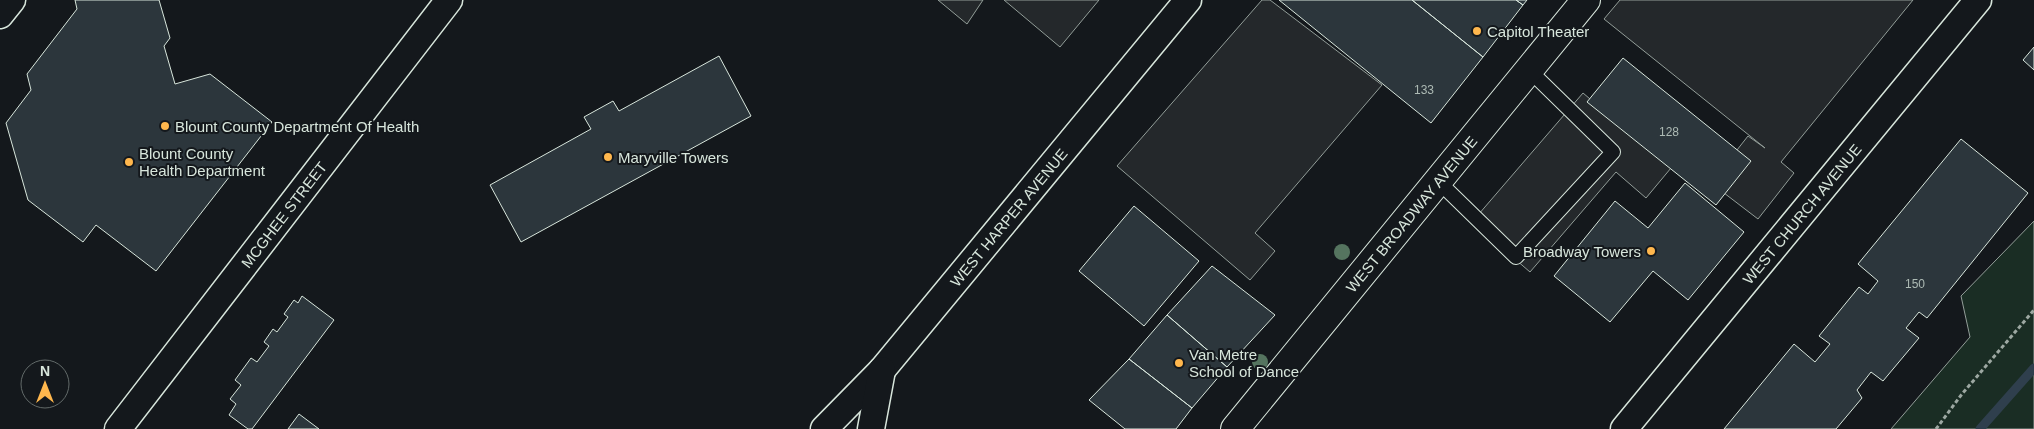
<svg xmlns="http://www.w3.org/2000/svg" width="2034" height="429" font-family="Helvetica,sans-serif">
	<rect width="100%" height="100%" fill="#14181c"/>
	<path fill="#1a2d24" stroke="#939e99" d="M2034,221v208h-143l79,-92 -9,-41z"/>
	<path fill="#24282b" stroke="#939e99" d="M938,0h45l-16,24z
		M1004,0h95l-39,47z
		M1262,0h8l112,85 -127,148 20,18 -25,29 -133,-114z
		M1620,0h293l-132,162 13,11 -36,46 -47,-36 37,-47 17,12 -161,-129z
		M1583,93l88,75 -25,30 -30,-26 -86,100 -58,-50z"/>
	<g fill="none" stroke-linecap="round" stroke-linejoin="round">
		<path stroke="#2f3f4d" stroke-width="9" d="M1980,429l54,-61"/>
	</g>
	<path fill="#2c363c" stroke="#d8e6dc" d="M75,0h84l11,38 -6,8 11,38 35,-10 62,48 -116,149 -60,-46 -13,17 -55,-42 -22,-77 25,-33 -4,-16 50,-65z
		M1279,0h133l71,57 -52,66z
		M1412,0h104l7,5 -40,52z
		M1516,0h11l-4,5z
		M2034,47v23l-11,-10z
		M719,56l32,60 -230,126 -31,-57 101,-56 -7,-12 29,-16 6,10z
		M1623,58l128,103 -35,44 -129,-103z
		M1961,139l67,54 -101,125 -8,-6 -13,16 13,10 -36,43 -12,-9 -14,18 5,8 -26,31h-112l70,-85 21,18 15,-18 -11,-8 40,-49 9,7 10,-13 -20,-17z
		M1685,183l59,49 -56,68 -35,-29 -43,51 -56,-46 61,-75 33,27z
		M1134,206l65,55 -55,65 -65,-55z
		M1212,266l63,49 -48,52 -60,-52z
		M302,296l32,24 -82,109h-4l-19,-14 7,-11 -6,-5 11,-14 -6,-5 16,-22 6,4 12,-16 -5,-4 9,-13 4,3 11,-15 -4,-3 10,-14 4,3z
		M1167,315l60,52 -35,41 -63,-49z
		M1129,359l63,49 -16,21h-51l-36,-29z
		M299,414l20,15h-31z"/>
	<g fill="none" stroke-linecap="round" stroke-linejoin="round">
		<g stroke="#d8e6dc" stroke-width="16">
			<path id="service" d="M1438,181l78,76 97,-105 -84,-82"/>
		</g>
		<g stroke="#d8e6dc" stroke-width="29">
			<g id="minor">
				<path d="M0,15l12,-15"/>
				<path id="s1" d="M118,429l331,-429"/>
				<path id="s2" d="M824,429l58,-59 306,-370"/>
				<path d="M871,429l11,-59"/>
				<path id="s3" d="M1624,429l354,-429"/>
			</g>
		</g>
		<g stroke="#d8e6dc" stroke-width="30">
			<g id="primary">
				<path id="s4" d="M1235,429l351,-429"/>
			</g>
		</g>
		<path stroke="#9da8a2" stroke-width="3" stroke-dasharray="4 2.5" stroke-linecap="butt" d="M1936,429l26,-35 72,-84"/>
		<use href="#service" stroke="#14181c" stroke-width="14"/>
		<use href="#minor" stroke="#14181c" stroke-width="26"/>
		<use href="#primary" stroke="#14181c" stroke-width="28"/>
	</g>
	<g fill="#55745f">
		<circle cx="1342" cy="252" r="8"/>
		<circle cx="1260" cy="362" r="8"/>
	</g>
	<g fill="#ffb74d" stroke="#14181c" stroke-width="2">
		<circle cx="1477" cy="31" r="5"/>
		<circle cx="165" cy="126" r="5"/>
		<circle cx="608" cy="157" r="5"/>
		<circle cx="129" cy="162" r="5"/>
		<circle cx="1651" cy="251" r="5"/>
		<circle cx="1179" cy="363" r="5"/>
	</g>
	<g text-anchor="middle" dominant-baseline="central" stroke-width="4" stroke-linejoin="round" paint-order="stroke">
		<g font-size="12" fill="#adbab4">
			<text x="1424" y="90">133</text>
			<text x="1669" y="132">128</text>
			<text x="1915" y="284">150</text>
		</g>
		<g font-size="15" fill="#d8e6dc" stroke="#14181c" text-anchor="start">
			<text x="1487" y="31">Capitol Theater</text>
			<text x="175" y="126">Blount County Department Of Health</text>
			<text x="139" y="153">Blount County<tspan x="139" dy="17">Health Department</tspan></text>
			<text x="618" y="157">Maryville Towers</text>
			<text x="1641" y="251" text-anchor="end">Broadway Towers</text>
			<text x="1189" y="354">Van Metre<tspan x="1189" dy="17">School of Dance</tspan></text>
		</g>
		<g font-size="15" fill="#d8e6dc" stroke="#14181c">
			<text stroke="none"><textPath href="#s4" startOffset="278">WEST BROADWAY AVENUE</textPath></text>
			<text stroke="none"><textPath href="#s3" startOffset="279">WEST CHURCH AVENUE</textPath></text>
			<text stroke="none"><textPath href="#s1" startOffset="271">MCGHEE STREET</textPath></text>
			<text stroke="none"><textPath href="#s2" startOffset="281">WEST HARPER AVENUE</textPath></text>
		</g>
	</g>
	<g transform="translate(45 384)"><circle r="24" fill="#14181c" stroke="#626a69"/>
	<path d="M0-4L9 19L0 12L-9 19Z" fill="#ffb74d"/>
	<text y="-8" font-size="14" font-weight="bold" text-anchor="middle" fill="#d8e6dc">N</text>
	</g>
</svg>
